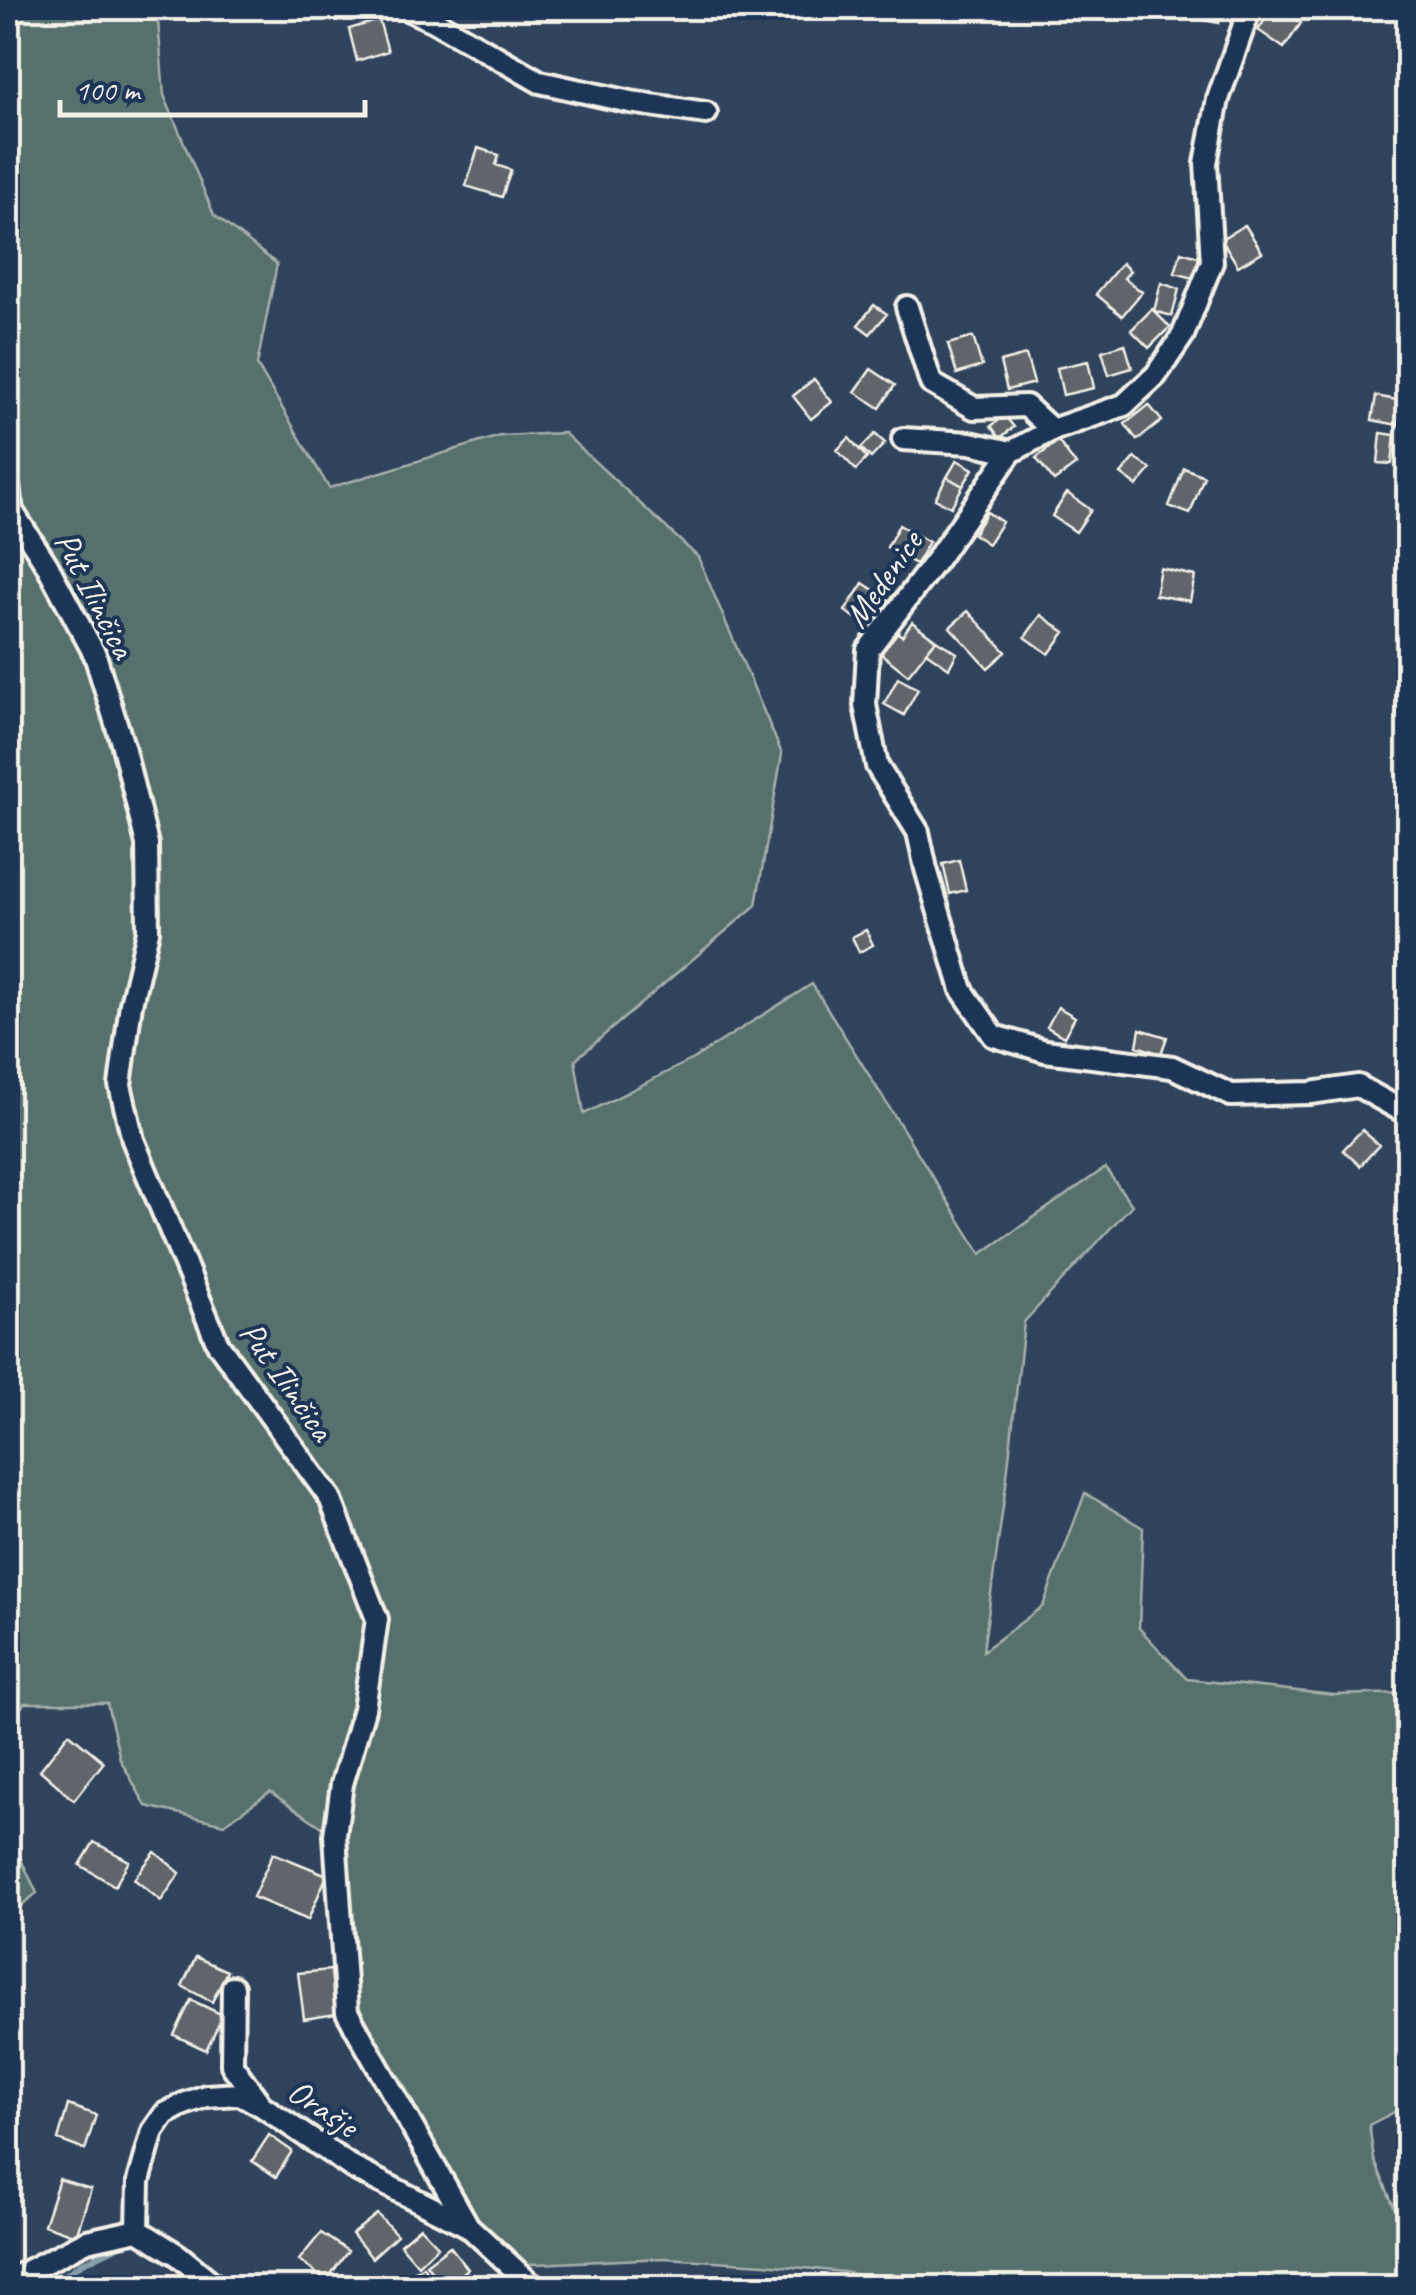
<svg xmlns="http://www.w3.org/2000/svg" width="1416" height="2295" font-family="Caveat,sans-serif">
	<rect width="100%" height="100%" fill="#30435d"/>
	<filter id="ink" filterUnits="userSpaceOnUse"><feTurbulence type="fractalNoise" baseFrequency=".01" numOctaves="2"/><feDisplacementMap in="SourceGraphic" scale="20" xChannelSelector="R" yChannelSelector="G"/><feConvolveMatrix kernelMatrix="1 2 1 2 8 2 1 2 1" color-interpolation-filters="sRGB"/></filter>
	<g filter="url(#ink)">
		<path fill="#56706d" stroke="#a5b0aa" stroke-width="2.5" d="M8,8h149l7,87 50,120 63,49 -20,101 72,123 171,-52 64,-3 134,124 84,197 -26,151 -181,155 9,54 109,-55 119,-75 169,270 124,-86 27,37 -108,117 -18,163 -23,166 60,-45 42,-113 58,35 -4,100 48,51 147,16 74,-2v412l-39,20 5,34 20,48 14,11v69l-493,1 -72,-16 -79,-8 -99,-6 -129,6 -30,-1 -33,-43 -72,-141 -54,-67 -13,-177 -64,-43 -46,32 -78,-18 -26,-47 -13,-56h-83l-16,27z
			M8,1832l29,61 -29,23z"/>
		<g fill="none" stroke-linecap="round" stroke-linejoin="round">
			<path stroke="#869faa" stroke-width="6" d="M64,2288v-12l17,-12 39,-19"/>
		</g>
		<path fill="#5e656a" stroke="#f4f1e8" stroke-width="2.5" d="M1190,8h32l-3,15 -31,-6z
			M1273,8h6l22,15 -17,25 -26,-18z
			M379,20l9,31 -31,10 -8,-32z
			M478,148l21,7 -3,10 15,5 -9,27 -36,-11z
			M1245,225l17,27 -24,14 -17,-27z
			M1181,252l18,5 -6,21 -18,-5z
			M1122,263l8,8 -6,7 18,14 -20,24 -26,-22z
			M1161,283l18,6 -7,27 -18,-5z
			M874,305l13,9 -17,20 -12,-9z
			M1152,309l18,18 -21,21 -18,-18z
			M973,337l9,29 -25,8 -9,-30z
			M1125,344l7,24 -23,7 -7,-24z
			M1026,355l8,28 -27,7 -7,-28z
			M1088,361l6,27 -31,7 -6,-27z
			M871,369l24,16 -15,23 -25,-16z
			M814,379l18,23 -21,17 -18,-23z
			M1376,396l26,5 -4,24 -26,-5z
			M1149,405l13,16 -25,19 -12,-16z
			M1005,416l9,11 -14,11 -9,-12z
			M1381,433l14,2 -3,29 -14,-1z
			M875,434l10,9 -14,15 -10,-10z
			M849,438l18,20 -11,12 -19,-20z
			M1058,441l18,24 -22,16 -18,-23z
			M1135,458l16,11 -14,17 -16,-12z
			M957,460l16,9 -10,17 -16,-9z
			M1184,468l20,8 -14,38 -21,-8z
			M947,477l16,9 -12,21 -16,-8z
			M1067,493l24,17 -15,22 -24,-16z
			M987,512l15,10 -14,22 -15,-10z
			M899,525l30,17 -13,22 -29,-17z
			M1160,568l35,8 -5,25 -35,-6z
			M863,583l29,19 -20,27 -27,-18z
			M968,611l38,41 -18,16 -38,-41z
			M1041,615l24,17 -16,22 -24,-17z
			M912,622l24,18 -28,35 -29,-23 17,-21 6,5z
			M936,640l21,13 -8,15 -23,-16z
			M898,678l20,11 -14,26 -20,-11z
			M959,860l7,30 -16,4 -7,-30z
			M866,930l7,15 -14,7 -7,-15z
			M1058,1007l17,10 -11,20 -17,-10z
			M1140,1029l27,8 -6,17 -24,-8z
			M1362,1130l17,15 -19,21 -17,-16z
			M69,1733l35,29 -30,38 -34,-30z
			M94,1842l35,19 -14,25 -35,-21z
			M155,1852l25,21 -19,28 -27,-22z
			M273,1853l54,22 -19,45 -55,-23z
			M196,1957l31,14 -15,31 -30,-16z
			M331,1970l5,44 -32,5 -6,-46z
			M191,2000l32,15 -17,35 -32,-15z
			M68,2105l28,10 -11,35 -27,-10z
			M269,2135l23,16 -16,26 -24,-16z
			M59,2179l32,10 -15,47 -32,-11z
			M377,2214l20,21 -25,23 -20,-24z
			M420,2227l18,19 -20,19 -18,-21z
			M321,2233l27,18 -22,30 -27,-21z
			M450,2246l18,23 -24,19 -18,-24z
			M423,2266l13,21 -41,1 -1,-3z
			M756,2272l25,9 -2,7h-30z
			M468,2274l15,14h-27z
			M144,2275l23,13h-31z"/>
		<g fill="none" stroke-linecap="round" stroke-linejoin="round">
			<g stroke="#f4f1e8" stroke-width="28">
				<path id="minor" d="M405,8l29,13 106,61 90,20 76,11
					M1250,8l-32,91 -12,64 6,99 -29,73 -27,40 -32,30 -72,25 -41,22 -74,107 -69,91 -3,55 12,61 41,66 8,37 36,121 32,46 51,15 127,16 59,28 80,-2 47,-7 50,28
					M907,307l24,76 43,25 52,-2 26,24
					M903,439l67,4 41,9
					M8,485l4,26 -4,20
					M12,511l35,54 48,90 28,91 24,98 1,87 -17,73 -11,81 13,55 85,204 112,154 47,121 -13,90 -22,75 -7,51 12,177 121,214
					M233,1987l-1,78 26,36
					M138,2230l40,25 40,33
					M8,2281l79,-40 51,-11 1,-49 14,-50 12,-17 19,-10 22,-8 34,-2 22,12 91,62 115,58 67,62"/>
			</g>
			<use href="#minor" stroke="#1d3557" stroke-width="20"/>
		</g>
	</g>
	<g text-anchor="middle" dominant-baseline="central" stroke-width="8" stroke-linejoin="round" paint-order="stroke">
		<g font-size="35" fill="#f4f1e8" stroke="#1d3557">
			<text transform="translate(883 579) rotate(-55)">Medenice</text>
			<text transform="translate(95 595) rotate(63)">Put Ilinčica</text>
			<text transform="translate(287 1381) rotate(55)">Put Ilinčica</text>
			<text transform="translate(323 2108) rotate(34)">Orašje</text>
		</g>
	</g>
	<rect width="1416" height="2295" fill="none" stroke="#1d3557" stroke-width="40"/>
	<rect x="20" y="20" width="1376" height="2255" fill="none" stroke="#f4f1e8" stroke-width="4" filter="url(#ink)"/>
	<path d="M60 100v15h305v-15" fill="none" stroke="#f4f1e8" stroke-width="5"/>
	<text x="75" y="100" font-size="30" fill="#f4f1e8" stroke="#1d3557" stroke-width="8" paint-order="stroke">100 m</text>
</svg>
